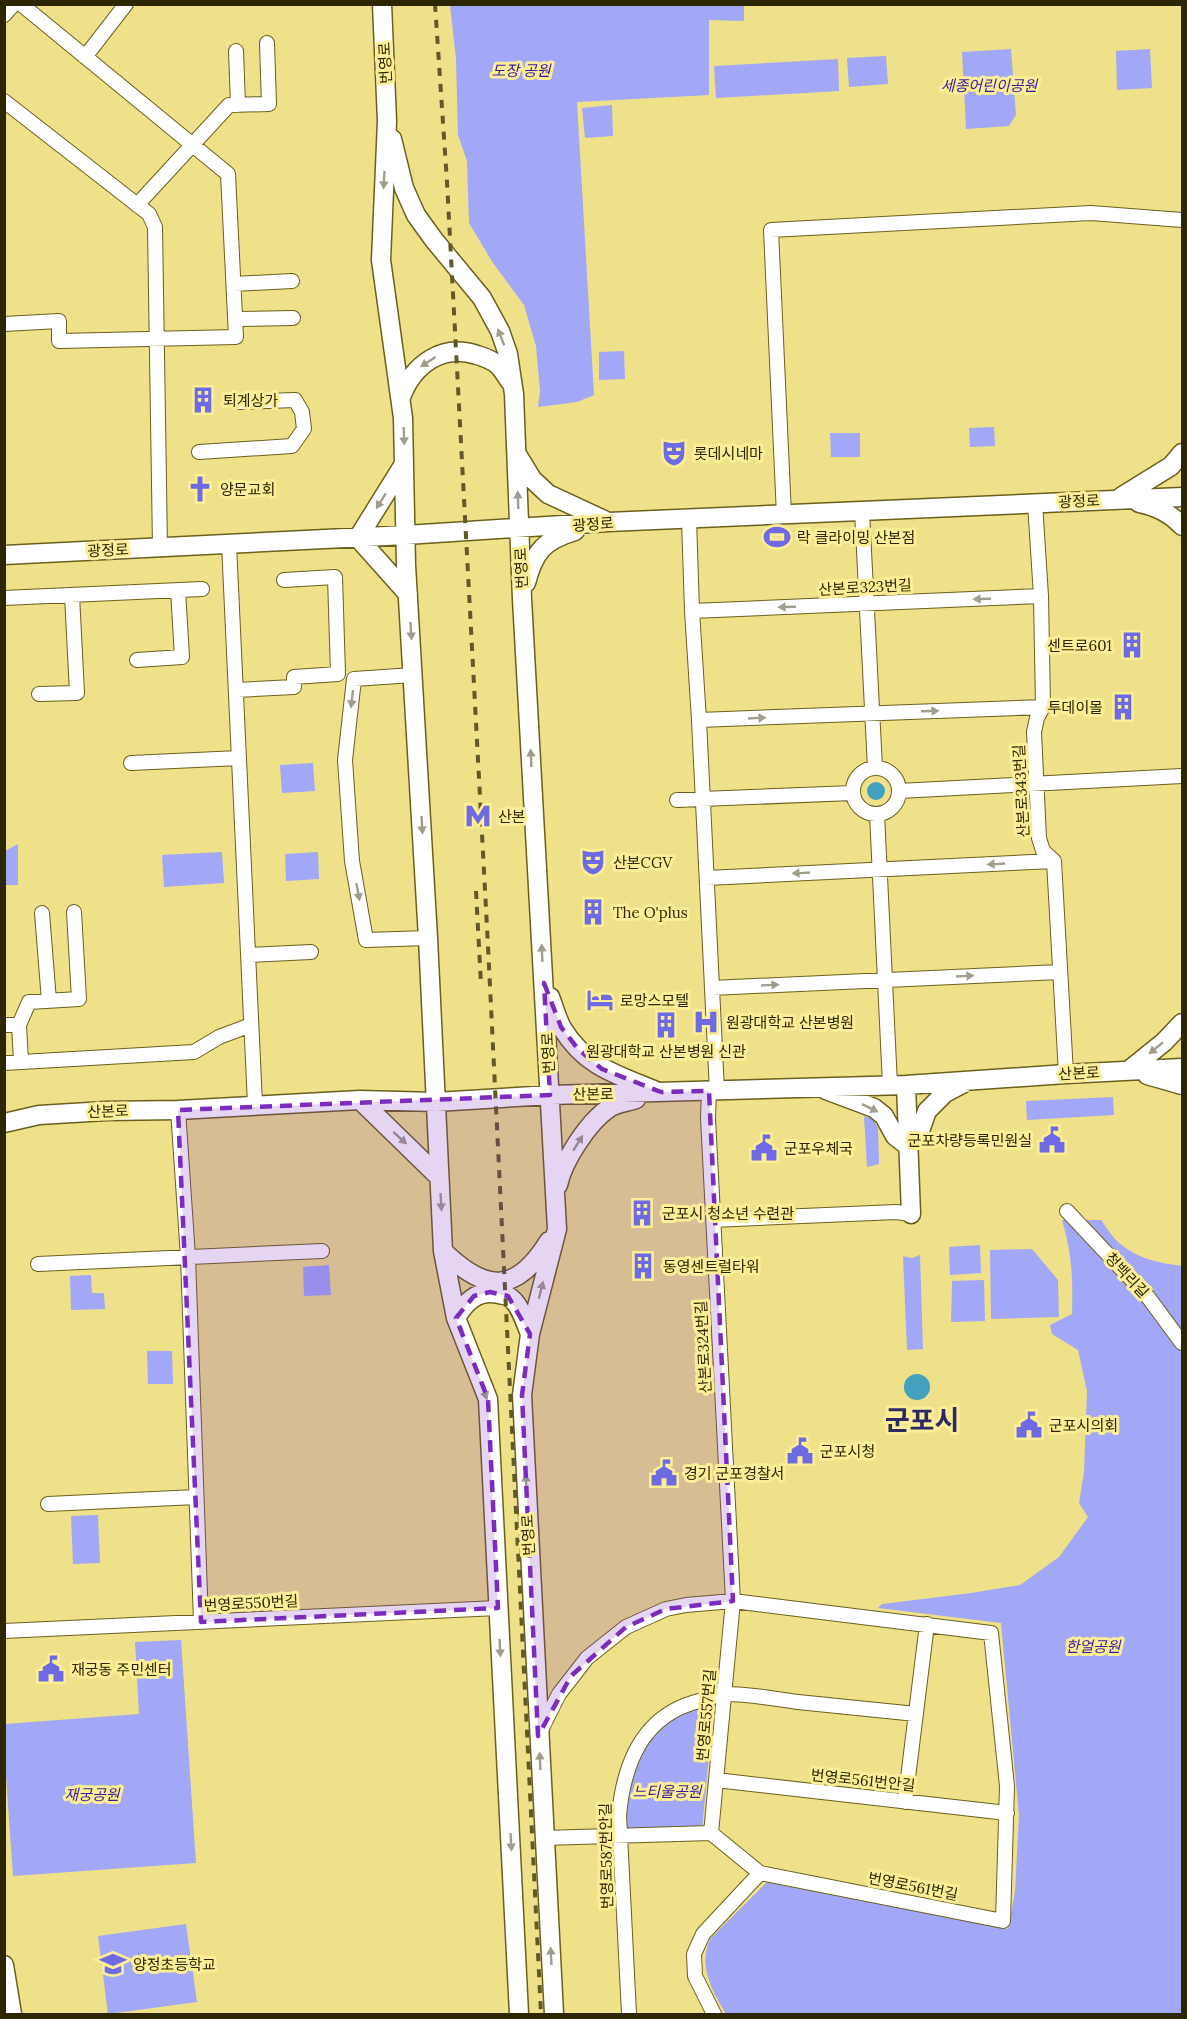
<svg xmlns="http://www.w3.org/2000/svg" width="1187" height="2019" font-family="Lora,'Noto Sans KR',serif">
	<rect width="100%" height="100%" fill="#eee18a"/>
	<path fill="#a2a7f8" d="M450,5h294v16l-35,-1v75l-132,7 17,293 -17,7 -39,5 2,-16 -4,-45 -12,-41 -31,-42 -24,-40 -2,-62 -9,-26 -2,-76z
		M1011,49l5,66 -7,11 -43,3 -4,-77z
		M1150,49l2,39 -35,2 -1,-39z
		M886,56l2,28 -39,3 -2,-29z
		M838,59l1,32 -123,7 -2,-32z
		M612,105l1,31 -28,2 -3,-30z
		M624,351l1,28 -26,1v-28z
		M994,427l1,19 -25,1 -1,-19z
		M830,433h30v24h-29z
		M313,763l2,28 -33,2 -2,-28z
		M18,844v41h-13v-34z
		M222,852l2,31 -60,4 -2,-32z
		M318,852l1,27 -33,2 -1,-27z
		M1113,1097l1,18 -87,5 -1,-19z
		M864,1116l9,3 5,9 1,36 -12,3z
		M1062,1220h39c6,8 11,17 18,23 19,16 40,20 63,23v748h-456c-14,-24 -28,-47 -16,-75l57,-57 241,47 7,-37 4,-77 -18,-192 -123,-15 4,-4 89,-11 49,-8 39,-28 29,-40 -9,-14 5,-31 3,-81 -9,-41 -26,-16 -2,-9 22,-11c1,-35 0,-60 -10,-94z
		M980,1245l1,28 -31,2 -1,-28z
		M1032,1249l26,31 1,37 -68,2 -1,-69z
		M920,1255l3,94 -16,1 -4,-94 9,2z
		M329,1265l2,30 -27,1 -1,-29z
		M91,1275l1,18h12l1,16 -34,1 -1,-34z
		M984,1280l1,41 -34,1 1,-41z
		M147,1351h25l1,33h-25z
		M98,1515l2,48 -27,1 -2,-48z
		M181,1640l15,223 -183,13 -8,-114v-38l134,-10 -4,-72z
		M707,1708l6,5 -11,117 -74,2 -3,-35 13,-41 26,-32 27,-15z
		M186,1924l11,78 -89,12 -10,-78z"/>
	<path fill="#41a1be" d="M867 791a9 9 0 1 1 18 0a9 9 0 1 1-18 0Z
		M904 1387a13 13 0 1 1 26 0a13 13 0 1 1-26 0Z"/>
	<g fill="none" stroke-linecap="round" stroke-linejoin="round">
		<g stroke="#6a601d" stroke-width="16">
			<path id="street" d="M4,15l10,-11
				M236,51l2,54
				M85,57l41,-53
				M4,101l145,113 6,13 5,320
				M137,205l92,-100 40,-1 -2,-61
				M234,284l58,-3
				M236,319l57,-1
				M4,324l55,-3v20l177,-4 -8,-163 -207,-170
				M199,452l93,-6 12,-17 -2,-17 -7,-12 -55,2
				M1035,503l6,93 2,111 -6,11 -3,14 5,106 4,13 11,10 12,213
				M862,511l13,257
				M784,515l-13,-285 320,-17 91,7
				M689,519l3,92 7,109 18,371
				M229,544l26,560
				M4,598l198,-9
				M692,611l349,-15
				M137,660l45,-3 -4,-67
				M413,675l-59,4 -9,81 7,101 14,79 62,-2
				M237,690l57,-3v-10l44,-3 -3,-97 -51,3
				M39,694l38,-1 -5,-98
				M699,720l344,-13
				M131,763l108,-5
				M853 791a23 23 0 1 1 46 0a23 23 0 1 1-46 0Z
				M899,791l283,-15
				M677,800l176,-7
				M877,814l13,271
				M707,878l347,-17
				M42,913l7,88
				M248,955l63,-3
				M712,988l347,-16
				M4,1025h15l2,36
				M19,1025l10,-23 50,-3 -5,-87
				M4,1063l190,-11 25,-15 32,-12
				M709,1091l-1,27 25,483 -22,232
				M178,1110l10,147 13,365
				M1067,1211l81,86 34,46
				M713,1220l183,-8 15,2
				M38,1264l284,-13
				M48,1504l148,-7
				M4,1631l494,-23
				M540,1732l19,-38 28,-36 39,-31 40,-18 20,-4 47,-4 258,32 16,153 -4,135 -243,-48 -49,-40 -167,5
				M716,1780l291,33
				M905,1802l22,-178
				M629,2014l-10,-199c5,-53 24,-100 80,-114 9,-3 18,-6 27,-7 24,0 49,5 72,8 40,4 79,8 118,12
				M714,2014l-19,-38 -1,-22 9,-20 57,-61"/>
		</g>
		<g stroke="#6a601d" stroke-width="21">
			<path id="secondary" d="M382,4l5,117 -6,139 22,158 3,147 22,373 15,313 13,67 32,81 31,615
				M392,139l12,49 12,27 18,25 48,58 18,33 8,23 6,40 8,205 35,630 -27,105 -8,61 32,619
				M401,397c12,-32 41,-54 76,-42 7,2 15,5 21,10 5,5 9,13 14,19
				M518,456l14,23 16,15 56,26
				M404,464l-46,74 50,56
				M1121,497l50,-31 11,-13
				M1139,503c16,3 32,11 43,23
				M4,555l402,-20 202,-13 574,-25
				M526,583c8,-31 18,-43 49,-52
				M550,997c4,10 7,22 12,31 23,38 53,46 92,62
				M1128,1071l36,-29 18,-19
				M1147,1075l35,10
				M906,1085l5,129
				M826,1090l48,18 10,8 11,20 13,10 13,-18 6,-17 18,-18 19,-10
				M360,1100l79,77
				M4,1123l35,-8 67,-4 72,-1 182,-10 76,2 114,-7 356,-10 160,-11 116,-6
				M558,1185c5,-24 30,-63 51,-77 7,-5 19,-6 27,-9
				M443,1251c43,42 73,43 106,-10
				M456,1318c9,-16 22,-29 43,-24 3,1 6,1 9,2 12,7 17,26 22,38
				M4,1965l8,49"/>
		</g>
		<use href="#street" stroke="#fff" stroke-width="14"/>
		<use href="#secondary" stroke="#fff" stroke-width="18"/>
		<path stroke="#615926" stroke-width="4" stroke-dasharray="8 8" stroke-linecap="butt" d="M435,4l12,178 41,764 53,1068
			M476,891l5,93"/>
	</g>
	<defs><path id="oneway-solid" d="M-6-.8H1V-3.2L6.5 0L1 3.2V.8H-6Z" transform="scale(1.5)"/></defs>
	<g fill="#a09d8d">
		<use href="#oneway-solid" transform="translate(384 180) rotate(93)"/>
		<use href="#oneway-solid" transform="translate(501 337) rotate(-111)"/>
		<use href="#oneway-solid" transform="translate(428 362) rotate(147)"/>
		<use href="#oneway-solid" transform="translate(404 436) rotate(88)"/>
		<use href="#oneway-solid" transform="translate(518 500) rotate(-92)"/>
		<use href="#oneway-solid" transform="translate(381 501) rotate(122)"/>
		<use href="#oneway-solid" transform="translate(982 599) rotate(178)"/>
		<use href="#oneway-solid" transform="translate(787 607) rotate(178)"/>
		<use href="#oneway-solid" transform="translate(411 631) rotate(86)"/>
		<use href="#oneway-solid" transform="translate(352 699) rotate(96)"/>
		<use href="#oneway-solid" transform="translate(930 711) rotate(-2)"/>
		<use href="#oneway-solid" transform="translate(757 718) rotate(-3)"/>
		<use href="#oneway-solid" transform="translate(531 758) rotate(-93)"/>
		<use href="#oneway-solid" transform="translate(422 825) rotate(87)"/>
		<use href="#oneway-solid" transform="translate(996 864) rotate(177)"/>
		<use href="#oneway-solid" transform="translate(801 873) rotate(177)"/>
		<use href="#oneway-solid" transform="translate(358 892) rotate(80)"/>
		<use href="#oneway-solid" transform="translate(542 953) rotate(-93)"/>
		<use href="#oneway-solid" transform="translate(965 976) rotate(-3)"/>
		<use href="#oneway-solid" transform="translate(770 985) rotate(-3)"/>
		<use href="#oneway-solid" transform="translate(1156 1048) rotate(141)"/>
		<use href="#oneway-solid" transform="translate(870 1108) rotate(26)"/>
		<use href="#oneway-solid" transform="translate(400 1138) rotate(42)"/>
		<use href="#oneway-solid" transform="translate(578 1143) rotate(-58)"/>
		<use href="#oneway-solid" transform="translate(441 1202) rotate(87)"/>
		<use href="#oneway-solid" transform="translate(541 1290) rotate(-76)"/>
		<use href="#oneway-solid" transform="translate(484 1391) rotate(70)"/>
		<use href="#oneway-solid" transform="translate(526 1483) rotate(-93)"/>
		<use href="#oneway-solid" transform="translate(500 1648) rotate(87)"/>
		<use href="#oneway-solid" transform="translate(540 1761) rotate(-93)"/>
		<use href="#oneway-solid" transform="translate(511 1842) rotate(87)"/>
		<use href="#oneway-solid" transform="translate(551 1956) rotate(-93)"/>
	</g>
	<path fill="#7b2cbf" fill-opacity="0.2" stroke="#7b2cbf" stroke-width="4.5" stroke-dasharray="12 8" stroke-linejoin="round" d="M544,983l17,44 17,22 24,20 59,23 48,-1 24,510 -67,8 -40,18 -55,49 -33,60 -16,-341 8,-61 -22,-38 -18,-4 -16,4 -18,22 32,81 10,209 -297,14 -23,-512 372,-15z"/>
	<defs>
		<g id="building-bare" transform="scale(2.07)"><path d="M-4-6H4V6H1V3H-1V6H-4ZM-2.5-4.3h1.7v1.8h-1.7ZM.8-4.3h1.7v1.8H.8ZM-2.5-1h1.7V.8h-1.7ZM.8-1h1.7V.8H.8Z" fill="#6d6ae4" stroke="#fcee97" stroke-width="2.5" paint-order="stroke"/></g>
		<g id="theatre-bare" transform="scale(2.07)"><path d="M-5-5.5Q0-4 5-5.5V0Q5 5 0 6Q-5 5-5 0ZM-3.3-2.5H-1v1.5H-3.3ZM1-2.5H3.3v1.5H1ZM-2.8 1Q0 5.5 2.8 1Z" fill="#6d6ae4" stroke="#fcee97" stroke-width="2.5" paint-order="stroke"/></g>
		<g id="church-bare" transform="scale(2.07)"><path d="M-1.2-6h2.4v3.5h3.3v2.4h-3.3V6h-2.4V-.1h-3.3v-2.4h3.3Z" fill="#6d6ae4" stroke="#fcee97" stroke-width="2.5" paint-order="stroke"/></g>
		<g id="stadium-bare" transform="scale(2.07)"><path d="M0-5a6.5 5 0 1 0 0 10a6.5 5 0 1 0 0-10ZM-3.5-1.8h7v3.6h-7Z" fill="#6d6ae4" stroke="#fcee97" stroke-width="2.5" paint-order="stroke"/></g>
		<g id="metro-bare" transform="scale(2.07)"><path d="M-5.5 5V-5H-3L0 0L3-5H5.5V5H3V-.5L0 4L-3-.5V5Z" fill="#6d6ae4" stroke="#fcee97" stroke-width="2.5" paint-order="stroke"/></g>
		<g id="hotel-bare" transform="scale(2.07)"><path d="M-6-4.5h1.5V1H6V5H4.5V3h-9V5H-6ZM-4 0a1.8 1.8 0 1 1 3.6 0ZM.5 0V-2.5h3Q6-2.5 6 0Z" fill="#6d6ae4" stroke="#fcee97" stroke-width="2.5" paint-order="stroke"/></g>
		<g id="hospital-bare" transform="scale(2.07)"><path d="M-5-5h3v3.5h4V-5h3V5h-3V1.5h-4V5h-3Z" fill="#6d6ae4" stroke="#fcee97" stroke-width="2.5" paint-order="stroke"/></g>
		<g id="civic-bare" transform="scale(2.07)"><path d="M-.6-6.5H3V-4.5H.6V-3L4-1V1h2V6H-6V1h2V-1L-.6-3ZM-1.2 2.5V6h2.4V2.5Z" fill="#6d6ae4" stroke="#fcee97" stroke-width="2.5" paint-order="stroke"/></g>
		<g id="school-bare" transform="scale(2.07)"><path d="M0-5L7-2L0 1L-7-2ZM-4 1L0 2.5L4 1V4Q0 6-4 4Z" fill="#6d6ae4" stroke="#fcee97" stroke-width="2.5" paint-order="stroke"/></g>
	</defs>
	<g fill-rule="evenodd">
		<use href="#building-bare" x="203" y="400"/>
		<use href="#theatre-bare" x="674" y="453"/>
		<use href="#church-bare" x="200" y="489"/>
		<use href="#stadium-bare" x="777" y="537"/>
		<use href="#building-bare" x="1132" y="645"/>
		<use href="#building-bare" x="1123" y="707"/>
		<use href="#metro-bare" x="478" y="816"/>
		<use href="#theatre-bare" x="593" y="862"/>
		<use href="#building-bare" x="593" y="912"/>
		<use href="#hotel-bare" x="600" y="1000"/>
		<use href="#hospital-bare" x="706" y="1022"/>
		<use href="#building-bare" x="666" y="1025"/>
		<use href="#civic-bare" x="1052" y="1140"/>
		<use href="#civic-bare" x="764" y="1148"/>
		<use href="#building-bare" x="642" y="1213"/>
		<use href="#building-bare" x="643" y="1266"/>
		<use href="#civic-bare" x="1029" y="1425"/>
		<use href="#civic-bare" x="800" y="1451"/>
		<use href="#civic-bare" x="664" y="1473"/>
		<use href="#civic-bare" x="51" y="1669"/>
		<use href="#school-bare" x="113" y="1964"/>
	</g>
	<g text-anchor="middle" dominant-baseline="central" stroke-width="6" stroke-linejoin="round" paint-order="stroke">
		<g font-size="15" fill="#2c2601" stroke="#fcee97">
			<text transform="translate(385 63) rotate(-93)">번영로</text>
			<text transform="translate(1079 501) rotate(-3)">광정로</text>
			<text transform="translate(593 524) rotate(-4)">광정로</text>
			<text transform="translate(108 550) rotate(-3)">광정로</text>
			<text transform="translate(521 568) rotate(-92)">번영로</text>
			<text transform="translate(865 587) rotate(-3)">산본로323번길</text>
			<text transform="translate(1021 791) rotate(-93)">산본로343번길</text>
			<text transform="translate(548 1053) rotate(-93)">번영로</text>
			<text transform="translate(1079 1073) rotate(-3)">산본로</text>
			<text transform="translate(593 1094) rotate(-1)">산본로</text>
			<text transform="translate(108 1111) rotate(-2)">산본로</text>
			<text transform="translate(1127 1275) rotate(47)">청백리길</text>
			<text transform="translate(703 1347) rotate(-93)">산본로324번길</text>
			<text transform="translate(528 1535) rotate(-93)">번영로</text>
			<text transform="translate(251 1603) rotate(-3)">번영로550번길</text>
			<text transform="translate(706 1715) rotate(-85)">번영로557번길</text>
			<text transform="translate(863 1780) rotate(6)">번영로561번안길</text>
			<text transform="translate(606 1856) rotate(-91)">번영로587번안길</text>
			<text transform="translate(913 1886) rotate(11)">번영로561번길</text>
		</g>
		<g font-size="15" font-style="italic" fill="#371b9f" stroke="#fcee97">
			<text x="521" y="70">도장 공원</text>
			<text x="989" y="85">세종어린이공원</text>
			<text x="1093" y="1646">한얼공원</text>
			<text x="667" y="1791">느티울공원</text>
			<text x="92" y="1794">재궁공원</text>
		</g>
		<g font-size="15" fill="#2c2601" stroke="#fcee97" text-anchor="start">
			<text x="223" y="400">퇴계상가</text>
			<text x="694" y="453">롯데시네마</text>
			<text x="220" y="489">양문교회</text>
			<text x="797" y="537">락 클라이밍 산본점</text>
			<text x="1112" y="645" text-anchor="end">센트로601</text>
			<text x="1103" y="707" text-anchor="end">투데이몰</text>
			<text x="498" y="816">산본</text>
			<text x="613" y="862">산본CGV</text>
			<text x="613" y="912">The O'plus</text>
			<text x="620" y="1000">로망스모텔</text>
			<text x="726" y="1022">원광대학교 산본병원</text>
			<text x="666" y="1051" text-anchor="middle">원광대학교 산본병원 신관</text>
			<text x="1032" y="1140" text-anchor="end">군포차량등록민원실</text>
			<text x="784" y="1148">군포우체국</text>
			<text x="662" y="1213">군포시 청소년 수련관</text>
			<text x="663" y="1266">동영센트럴타워</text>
			<text x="1049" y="1425">군포시의회</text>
			<text x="820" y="1451">군포시청</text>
			<text x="684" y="1473">경기 군포경찰서</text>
			<text x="71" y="1669">재궁동 주민센터</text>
			<text x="133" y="1964">양정초등학교</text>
		</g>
		<g font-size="27" font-weight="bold" fill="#2c2a64" stroke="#fcee97">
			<text x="922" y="1420">군포시</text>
		</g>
	</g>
	<rect width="1187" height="2019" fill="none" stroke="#2c2601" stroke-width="12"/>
</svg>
